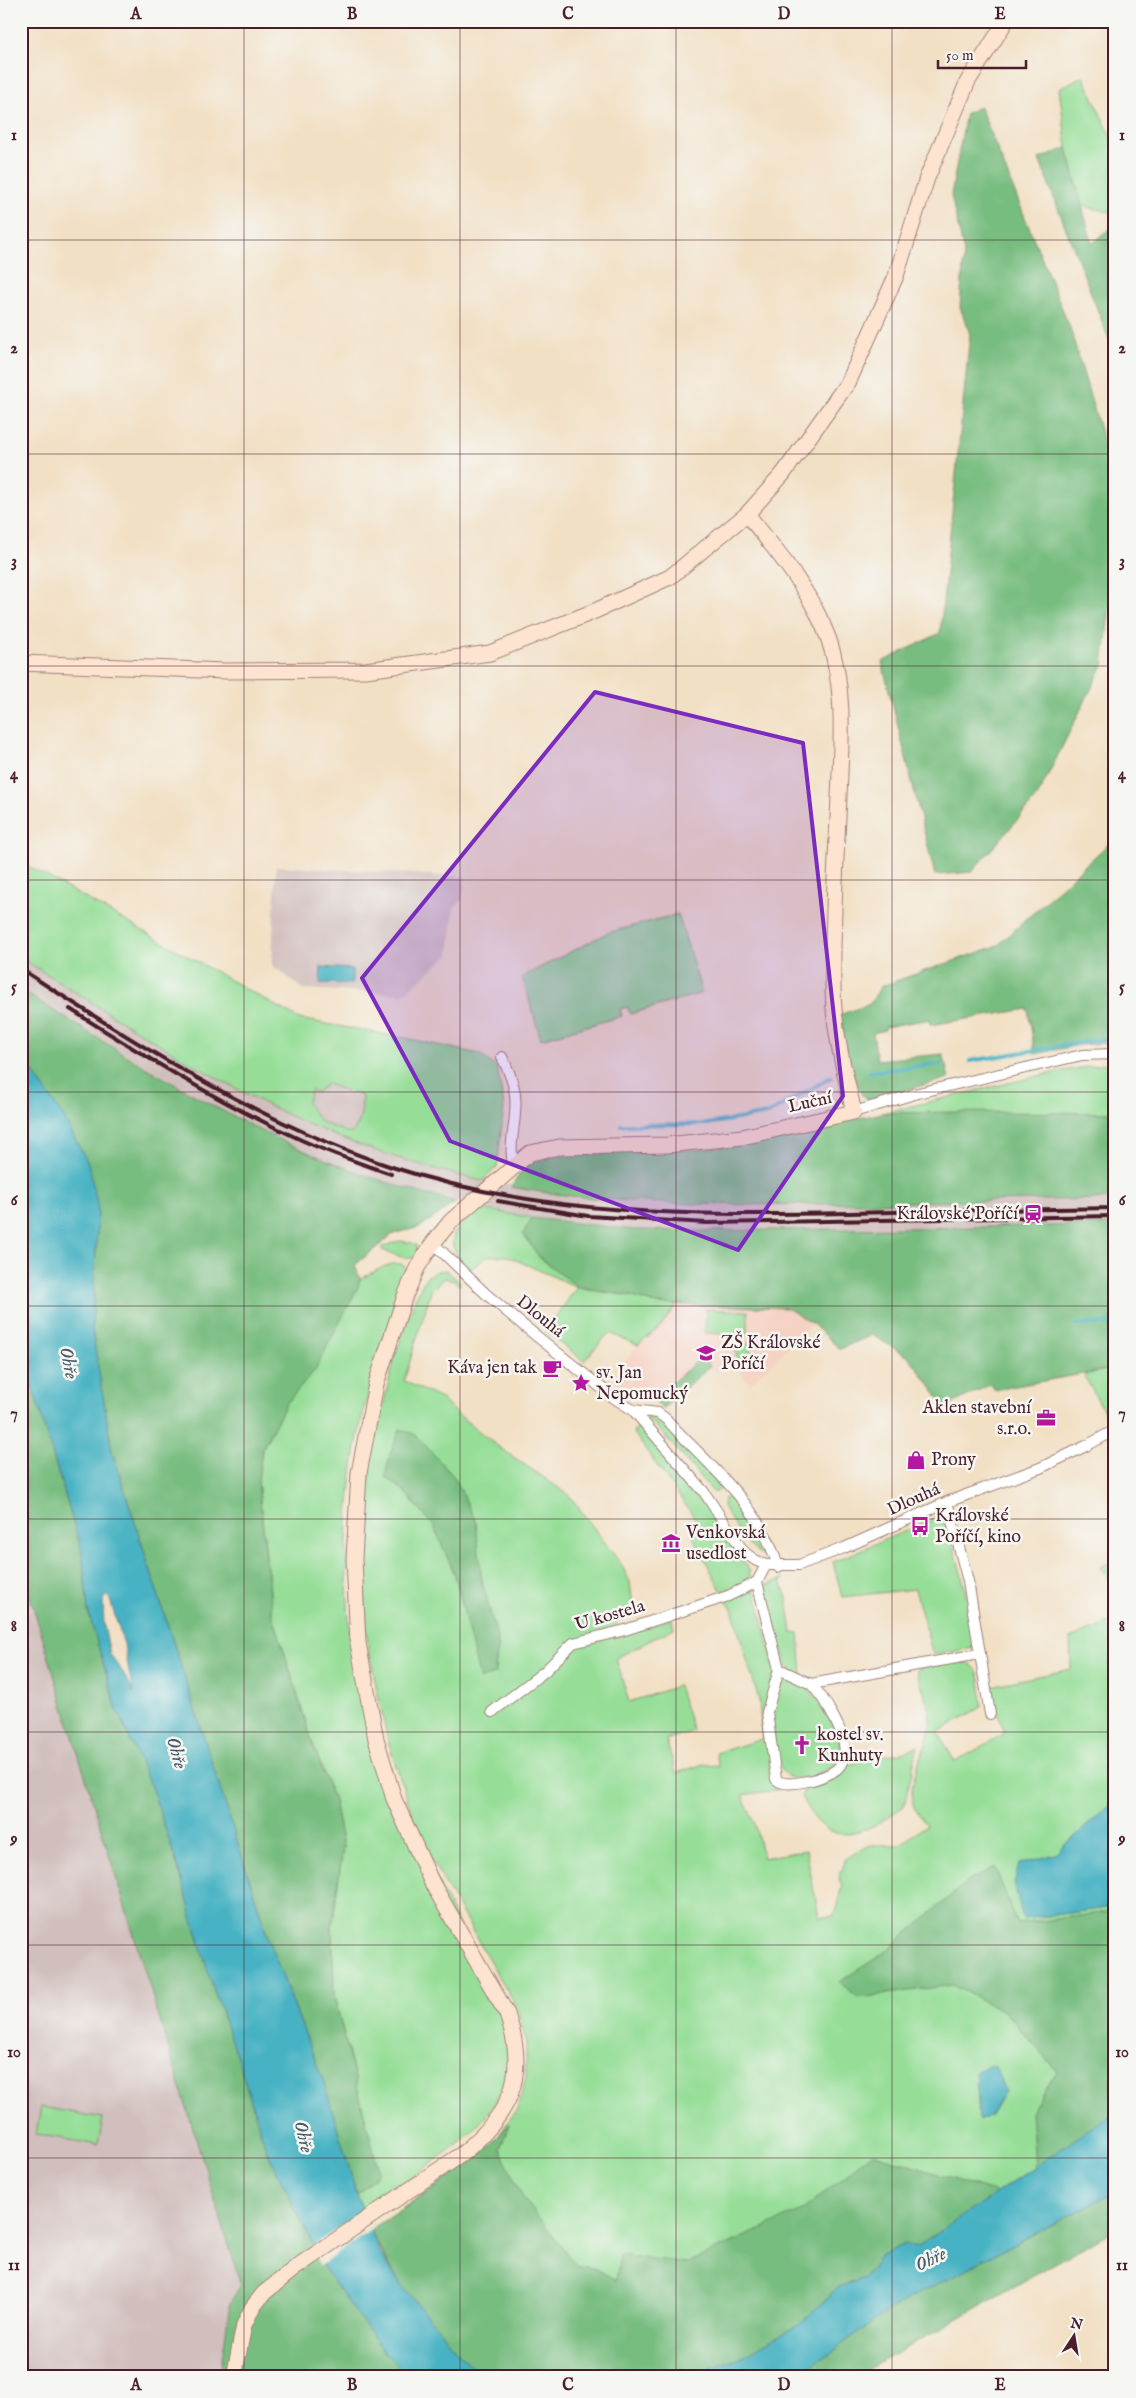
<svg xmlns="http://www.w3.org/2000/svg" width="1136" height="2398" font-family="'IM FELL English',serif">
	<rect width="100%" height="100%" fill="#f6f6f2"/>
	<filter id="ink" filterUnits="userSpaceOnUse"><feTurbulence type="fractalNoise" baseFrequency=".02" numOctaves="2"/><feDisplacementMap in="SourceGraphic" scale="10" xChannelSelector="R" yChannelSelector="G"/><feConvolveMatrix kernelMatrix="1 2 1 2 8 2 1 2 1" color-interpolation-filters="sRGB"/></filter>
	<filter id="wash" filterUnits="userSpaceOnUse"><feTurbulence type="fractalNoise" baseFrequency=".0096" numOctaves="4" result="noise"/><feDisplacementMap in="SourceGraphic" scale="20" xChannelSelector="R" yChannelSelector="G"/><feGaussianBlur stdDeviation="1.12" result="paint"/><feColorMatrix in="noise" values="0 0 0 0 0 0 0 0 0 0 0 0 0 0 0 0 0 1.4 0 .05"/><feComposite in="paint" operator="in"/></filter>
	<g filter="url(#wash)">
		<rect width="100%" height="100%" fill="#f2e0c5"/>
		<path fill="#f6d2c3" d="M677,1304l110,4 26,16 -63,60 -21,-25 -15,12 -12,-15 -48,44 -6,-5 -8,7 -25,-22 7,-9 -2,-2 13,-19 28,-23z"/>
		<path fill="#d1bfbd" d="M276,866l189,11 -3,23 -8,8 -5,47 -46,39 -100,-5 -31,-24z
			M21,958l121,75 119,69 70,32 102,35 104,22 100,12 136,2 342,-6v26l-341,7 -139,-2 -103,-12 -106,-23 -39,-11 -66,-25 -72,-33 -41,-22 -187,-114z
			M327,1084l35,12v19l-5,12 -6,7 -30,-12 -14,-19 4,-13 6,2z
			M21,1567l220,718 -11,18 -10,71 4,3h-203z"/>
		<path fill="#96de98" stroke="#707e62" fill-rule="evenodd" d="M1083,76l27,59 5,-2v80l-33,-7 -15,-58 -8,-60z
			M21,862l278,157 106,19 74,16 18,14 7,38 -7,61 -15,14c-52,-13 -103,-27 -153,-48 -99,-41 -190,-101 -281,-158l-27,-17zM327,1084l35,12c0,16 0,26 -11,38l-30,-12 -14,-19 4,-13 6,2z
			M678,914l24,79 -72,21 -2,-7 -8,2 2,7 -81,23 -19,-62 85,-44z
			M1115,1062v51h-233l169,-40z
			M478,1208l54,10 -9,16 17,24 49,32 41,6 26,8h21l-16,22 -23,19 -29,-12 -25,28 -38,-30 31,-44 -70,-31h-19l-19,14c-28,-31 -17,-37 9,-62z
			M400,1241l12,2 5,3v8l-2,4h-11l-22,-8v-3z
			M393,1264h8l9,7c-20,56 -42,112 -53,170 -17,92 -14,221 17,309 10,28 26,54 39,80 27,57 55,114 82,171 6,17 15,36 14,55 -3,53 -42,83 -83,111 -21,15 -41,29 -62,44l-7,-16 22,-23 -45,-176 -2,-68 11,-81 -9,-46 -23,-62 -39,-127 -14,-131 4,-32 24,-45 29,-34 45,-91 25,-13z
			M446,1270l15,13 -2,2 -5,-4 -10,-3 -13,13 -27,90 39,19 8,9 49,39 69,47 52,69 9,18 3,26 -16,15 -3,15 58,-19 2,9 -58,30 13,44 49,-16 15,45 -27,9 10,33 28,-9 15,3 -3,-14 46,-14 -3,-39 -27,-91 -7,-10 25,-9h4l2,2 19,78 -10,36 8,67 4,17 -35,5 13,29 8,34 43,-8 13,67 15,-1 8,-30 -3,-7 7,-21 24,-13h29l28,-20c-4,-5 -9,-10 -12,-16 -12,-24 13,-59 15,-83 2,-18 -9,-40 -14,-57 15,-2 53,-14 61,2 5,9 4,26 5,36l-44,25 17,30 50,-29 -13,-36 -1,-11 80,-17 -1,-31 45,-17v179l-59,54 -37,10 5,55 91,-12v205l-198,135 -13,-3 -24,13 -16,21 -27,10 -38,37 -110,52h-205c-45,-42 -89,-91 -114,-147l100,-67 25,-22 22,-32 9,-32v-36l-9,-33 -96,-166 -33,-101 -20,-93 -4,-52v-62l8,-84 24,-97 20,-56 10,-20 11,-6z
			M706,1309l42,2v24l-43,-2z
			M1110,1327h5v92l-5,3 -26,-47 26,-6z
			M737,1344h13l1,17h-13l-2,-8z
			M653,1415l12,11 53,58 3,4 -4,4h-4l-54,-63 -13,-11 2,-2z
			M640,1427l6,3 65,80 38,60 2,10 -29,12 -30,-57 10,-7 -69,-96z
			M727,1497l6,4 31,43 5,11 -3,2c-21,-10 -32,-32 -43,-51l1,-7z
			M945,1514l19,70 11,61 -2,3 -40,7 -18,-66 -73,8 -9,-35z
			M1115,1561v29l-15,-23z
			M784,1578l-3,4 6,16 5,35 7,1 3,43 -16,-12 -20,-71 -1,-8z
			M783,1676c27,8 41,26 51,51 6,14 9,22 2,37 -11,7 -35,19 -48,12 -15,-7 -17,-58 -14,-74 2,-8 5,-17 9,-26z
			M918,1746l-14,60c-42,31 -76,47 -103,-10l7,-12 57,-26 37,-5z
			M41,2107l62,11 -5,27 -62,-11z"/>
		<path fill="#78bd80" stroke="#616e56" d="M980,107l90,221 45,152v85l-12,100 -66,132 -65,75 -37,3 -53,-213 58,-29 30,-299 -10,-27 4,-54 -13,-58 15,-82z
			M1067,148l25,96 23,-20v131l-76,-196z
			M1115,838v204l-35,3 -45,9 -7,-45 -98,16v-6l-45,8v3l-12,3 4,27 66,-6 6,24 -79,22 -8,-5 -14,-35 -9,-45 31,-11 11,-18 116,-40z
			M21,990c142,89 270,173 435,212l-36,25 -27,7 -38,31 5,14 -2,8 -43,83 -29,34 -24,45 -4,32 14,131 39,127 23,62 9,46 -11,81 2,68 45,176 -22,23 -33,-112 -53,-136 -159,-496 -20,-121 6,-121 -35,-93 -42,-61z
			M962,1112l153,1v86c-88,1 -177,3 -265,4 -114,3 -226,4 -339,-16l16,-23 26,-8 152,-7 38,-5 139,-31z
			M532,1218l103,12 71,1 409,-6v102h-5v42l-116,21 -3,-6 -45,23 -36,-49 -38,-23 -32,14 -27,-25 -26,-16 -131,-4 -26,-8 -52,-9 -38,-29 -17,-24z
			M21,1330l9,49 52,172 6,60 29,99 35,79 26,78 32,111 32,94 24,77 60,123 61,83 22,22h-134l-55,-3 10,-71 11,-18 -220,-718z
			M703,1356l7,10 -48,43 -9,-10z
			M400,1429l16,6 39,43 21,44 6,60 16,58 -3,33 -15,7 -25,-105 -21,-48 -30,-36 -19,-14 5,-23z
			M995,1867l22,57 98,-13v201l-80,55 -4,-55 26,-41 -52,-59 -53,-27 -93,13 -20,-16 45,-29 84,-72z
			M509,2124l-9,26 24,49 52,66 20,4 20,11 4,-25 68,8 116,-54 68,-56 125,40 -80,54 -37,10 -16,21 -27,10 -38,37 -57,31 -53,21h-205l-23,-21 -60,-71 -31,-55c47,-32 104,-60 139,-106z
			M1115,2192v37l-260,148h-59l102,-73z"/>
		<path fill="#46b2c3" stroke="#486877" fill-rule="evenodd" d="M321,967l31,2v15l-32,-1z
			M21,1055l42,61 26,49 9,44 -6,121 20,121 159,496 53,136 33,112 23,58 21,32 60,71 23,21h-75l-22,-22 -61,-83 -60,-123 -24,-77 -32,-94 -32,-111 -26,-78 -35,-79 -29,-99 -6,-60 -52,-172 -9,-49zM108,1594l16,50 9,49 -9,-19 -14,-20 -6,-28 -1,-26z
			M1115,1800v107l-92,12 -9,-36 5,-19 37,-10z
			M988,2066h7l10,25 -14,24 -12,6 -3,-50z
			M1115,2112v80l-217,112 -102,73h-107l53,-21 57,-31 38,-37 27,-10 16,-21 24,-13 13,3z"/>
		<path fill="#f2e0c5" d="M366,2209l6,20 -52,37 -9,-19z"/>
		<g fill="none" stroke-linecap="round" stroke-linejoin="round">
			<path stroke="#46b2c3" stroke-width="4" d="M970,1061l145,-24
				M870,1072l70,-8
				M621,1125l86,-1 61,-10 63,-37
				M1076,1325l39,-2"/>
		</g>
	</g>
	<g filter="url(#ink)">
		<g fill="none" stroke-linecap="round" stroke-linejoin="round">
			<g stroke="#9e8078" stroke-width="12">
				<path id="street" d="M502,1057c6,12 12,25 13,38 3,24 -7,45 -2,71
					M854,1112l64,-19 164,-38 33,-1
					M433,1243l53,51 38,32 90,72 19,12 71,82 40,60 11,8 11,5h33l45,-17 103,-46 93,-34 46,-22 29,-16
					M633,1410l25,3 8,6c41,45 95,86 112,148
					M947,1502l21,79 22,133
					M757,1582l22,87 -12,43 9,67c9,11 50,-1 61,-10 3,-3 6,-9 7,-13 5,-19 -20,-58 -33,-72
					M779,1669l32,15 168,-30
					M492,1712l53,-41 28,-28 52,-13 103,-34 29,-14 9,-17"/>
			</g>
			<g stroke="#9e8078" stroke-width="17">
				<path id="secondary" d="M21,663l205,8 140,-1 124,-17 105,-42 75,-34 77,-63 36,-40 66,-93 47,-105 31,-98 41,-97 38,-60
					M234,2377l10,-52 8,-17 12,-15 31,-25 167,-114c48,-40 67,-77 45,-140l-75,-131 -38,-84 -18,-60 -18,-96 -4,-84 5,-86 17,-89 29,-88 12,-28 16,-25 18,-22 79,-68 29,-6 108,-2 75,-8 112,-25c-10,-42 -21,-83 -21,-126 -1,-63 3,-126 6,-189 2,-52 7,-106 -10,-157 -18,-49 -50,-86 -82,-126"/>
			</g>
			<use href="#street" stroke="#fff" stroke-width="10"/>
			<use href="#secondary" stroke="#fde4d0" stroke-width="15"/>
			<path stroke="#4a1f2b" stroke-width="4" d="M21,969c118,77 238,153 371,198 149,49 302,49 457,46 89,-2 177,-4 266,-5
				M70,1009c73,46 146,92 225,128 31,15 64,26 96,37
				M498,1201l90,15 119,7 408,-7"/>
		</g>
	</g>
	<path fill="#7b2cbf" fill-opacity="0.2" stroke="#7b2cbf" stroke-width="4" stroke-linejoin="round" d="M595,692l208,51 40,353 -105,154 -288,-109 -88,-163z"/>
	<path fill="none" stroke="#4a1f2b" stroke-width="1" stroke-opacity="0.55" d="M244,21v2356M460,21v2356M676,21v2356M892,21v2356M21,240h1094M21,454h1094M21,666h1094M21,880h1094M21,1092h1094M21,1306h1094M21,1519h1094M21,1732h1094M21,1945h1094M21,2158h1094"/>
	<defs>
		<g id="station-bare" transform="scale(1.5)"><path d="M-3-6H3Q5-6 5-4V2Q5 4 3 4L4.5 6H3L1.5 4h-3L-3 6H-4.5L-3 4Q-5 4-5 2V-4Q-5-6-3-6ZM-3.5-4v3h7v-3ZM-3.5 1v1.5H-2V1ZM2 1v1.5H3.5V1Z" fill="#b5179e" stroke="#f6f6f2" stroke-width="2.5" paint-order="stroke"/></g>
		<g id="school-bare" transform="scale(1.5)"><path d="M0-5L7-2L0 1L-7-2ZM-4 1L0 2.5L4 1V4Q0 6-4 4Z" fill="#b5179e" stroke="#f6f6f2" stroke-width="2.5" paint-order="stroke"/></g>
		<g id="cafe-bare" transform="scale(1.5)"><path d="M-5.5-4.5H6V0H3Q3 3.5 0 3.5H-2.5Q-5.5 3.5-5.5 0ZM3-3.2v2h1.7v-2ZM-6 4.5H4V6H-6Z" fill="#b5179e" stroke="#f6f6f2" stroke-width="2.5" paint-order="stroke"/></g>
		<g id="sight-bare" transform="scale(1.5)"><path d="M0-6L1.8-2.2L6-1.7L2.9 1.2L3.7 5.4L0 3.3L-3.7 5.4L-2.9 1.2L-6-1.7L-1.8-2.2Z" fill="#b5179e" stroke="#f6f6f2" stroke-width="2.5" paint-order="stroke"/></g>
		<g id="office-bare" transform="scale(1.5)"><path d="M-6-3h4V-5.5h4V-3h4V5H-6ZM-1-4.5V-3h2v-1.5ZM-6 0V1H6V0Z" fill="#b5179e" stroke="#f6f6f2" stroke-width="2.5" paint-order="stroke"/></g>
		<g id="shop-bare" transform="scale(1.5)"><path d="M-5-2.5h2.3a2.7 3.5 0 0 1 5.4 0H5L5.5 6h-11ZM-1.5-2.5h3a1.5 2.3 0 0 0-3 0Z" fill="#b5179e" stroke="#f6f6f2" stroke-width="2.5" paint-order="stroke"/></g>
		<g id="bus-bare" transform="scale(1.5)"><path d="M-5-6H5V4H4V6H2V4H-2V6H-4V4H-5ZM-3.5-4V0h7V-4ZM-3.5 1.2v1.5H-2V1.2ZM2 1.2v1.5H3.5V1.2Z" fill="#b5179e" stroke="#f6f6f2" stroke-width="2.5" paint-order="stroke"/></g>
		<g id="museum-bare" transform="scale(1.5)"><path d="M0-6L6-3V-2H-6V-3ZM-5-1h2V3h-2ZM-1-1h2V3h-2ZM3-1h2V3H3ZM-6 4H6V6H-6Z" fill="#b5179e" stroke="#f6f6f2" stroke-width="2.5" paint-order="stroke"/></g>
		<g id="church-bare" transform="scale(1.5)"><path d="M-1.2-6h2.4v3.5h3.3v2.4h-3.3V6h-2.4V-.1h-3.3v-2.4h3.3Z" fill="#b5179e" stroke="#f6f6f2" stroke-width="2.5" paint-order="stroke"/></g>
	</defs>
	<g fill-rule="evenodd">
		<use href="#station-bare" x="1033" y="1214"/>
		<use href="#school-bare" x="706" y="1353"/>
		<use href="#cafe-bare" x="552" y="1368"/>
		<use href="#sight-bare" x="581" y="1383"/>
		<use href="#office-bare" x="1046" y="1418"/>
		<use href="#shop-bare" x="916" y="1460"/>
		<use href="#bus-bare" x="920" y="1526"/>
		<use href="#museum-bare" x="671" y="1543"/>
		<use href="#church-bare" x="802" y="1745"/>
	</g>
	<g text-anchor="middle" dominant-baseline="central" stroke-width="5" stroke-linejoin="round" paint-order="stroke">
		<g font-size="18" fill="#4a1f2b" stroke="#f6f6f2">
			<text transform="translate(810 1103) rotate(-13)">Luční</text>
			<text transform="translate(540 1317) rotate(39)">Dlouhá</text>
			<text transform="translate(914 1500) rotate(-24)">Dlouhá</text>
			<text transform="translate(610 1616) rotate(-16)">U kostela</text>
		</g>
		<g font-size="18" fill="#4a1f2b" stroke="#f6f6f2" text-anchor="start">
			<text x="1018" y="1214" text-anchor="end">Královské Poříčí</text>
			<text x="721" y="1343">ZŠ Královské<tspan x="721" dy="21">Poříčí</tspan></text>
			<text x="537" y="1368" text-anchor="end">Káva jen tak</text>
			<text x="596" y="1373">sv. Jan<tspan x="596" dy="21">Nepomucký</tspan></text>
			<text x="1031" y="1408" text-anchor="end">Aklen stavební<tspan x="1031" dy="21">s.r.o.</tspan></text>
			<text x="931" y="1460">Prony</text>
			<text x="935" y="1516">Královské<tspan x="935" dy="21">Poříčí, kino</tspan></text>
			<text x="686" y="1533">Venkovská<tspan x="686" dy="21">usedlost</tspan></text>
			<text x="817" y="1735">kostel sv.<tspan x="817" dy="21">Kunhuty</tspan></text>
		</g>
		<g font-size="19" font-style="italic" fill="#485a68" stroke="#f6f6f2">
			<text transform="translate(68 1363) rotate(79)">Ohře</text>
			<text transform="translate(176 1753) rotate(74)">Ohře</text>
			<text transform="translate(303 2137) rotate(77)">Ohře</text>
			<text transform="translate(931 2260) rotate(-26)">Ohře</text>
		</g>
	</g>
	<rect width="1136" height="2398" fill="none" stroke="#f6f6f2" stroke-width="55"/>
	<g transform="translate(1074 2336) rotate(12)" stroke="#f6f6f2" stroke-width="4" paint-order="stroke">
	<path d="M0-4L9 19L0 12L-9 19Z" fill="#4a1f2b"/>
	<text y="-8" font-size="14" font-weight="bold" text-anchor="middle" fill="#4a1f2b">N</text>
	</g>
	<path d="M938 60v8h88v-8" fill="none" stroke="#4a1f2b" stroke-width="2.5"/>
	<text x="946" y="60" font-size="15" fill="#4a1f2b" stroke="#f6f6f2" stroke-width="4" paint-order="stroke">50 m</text>
	<rect x="28" y="28" width="1080" height="2342" fill="none" stroke="#4a1f2b" stroke-width="2"/>
	<g font-size="16" text-anchor="middle" font-weight="bold" fill="#4a1f2b">
		<text x="136" y="19">A</text>
		<text x="352" y="19">B</text>
		<text x="568" y="19">C</text>
		<text x="784" y="19">D</text>
		<text x="1000" y="19">E</text>
		<text x="14" y="140">1</text>
		<text x="1122" y="140">1</text>
		<text x="14" y="353">2</text>
		<text x="1122" y="353">2</text>
		<text x="14" y="566">3</text>
		<text x="1122" y="566">3</text>
		<text x="14" y="779">4</text>
		<text x="1122" y="779">4</text>
		<text x="14" y="992">5</text>
		<text x="1122" y="992">5</text>
		<text x="14" y="1205">6</text>
		<text x="1122" y="1205">6</text>
		<text x="14" y="1418">7</text>
		<text x="1122" y="1418">7</text>
		<text x="14" y="1631">8</text>
		<text x="1122" y="1631">8</text>
		<text x="14" y="1844">9</text>
		<text x="1122" y="1844">9</text>
		<text x="14" y="2057">10</text>
		<text x="1122" y="2057">10</text>
		<text x="14" y="2270">11</text>
		<text x="1122" y="2270">11</text>
		<text x="136" y="2390">A</text>
		<text x="352" y="2390">B</text>
		<text x="568" y="2390">C</text>
		<text x="784" y="2390">D</text>
		<text x="1000" y="2390">E</text>
	</g>
</svg>
